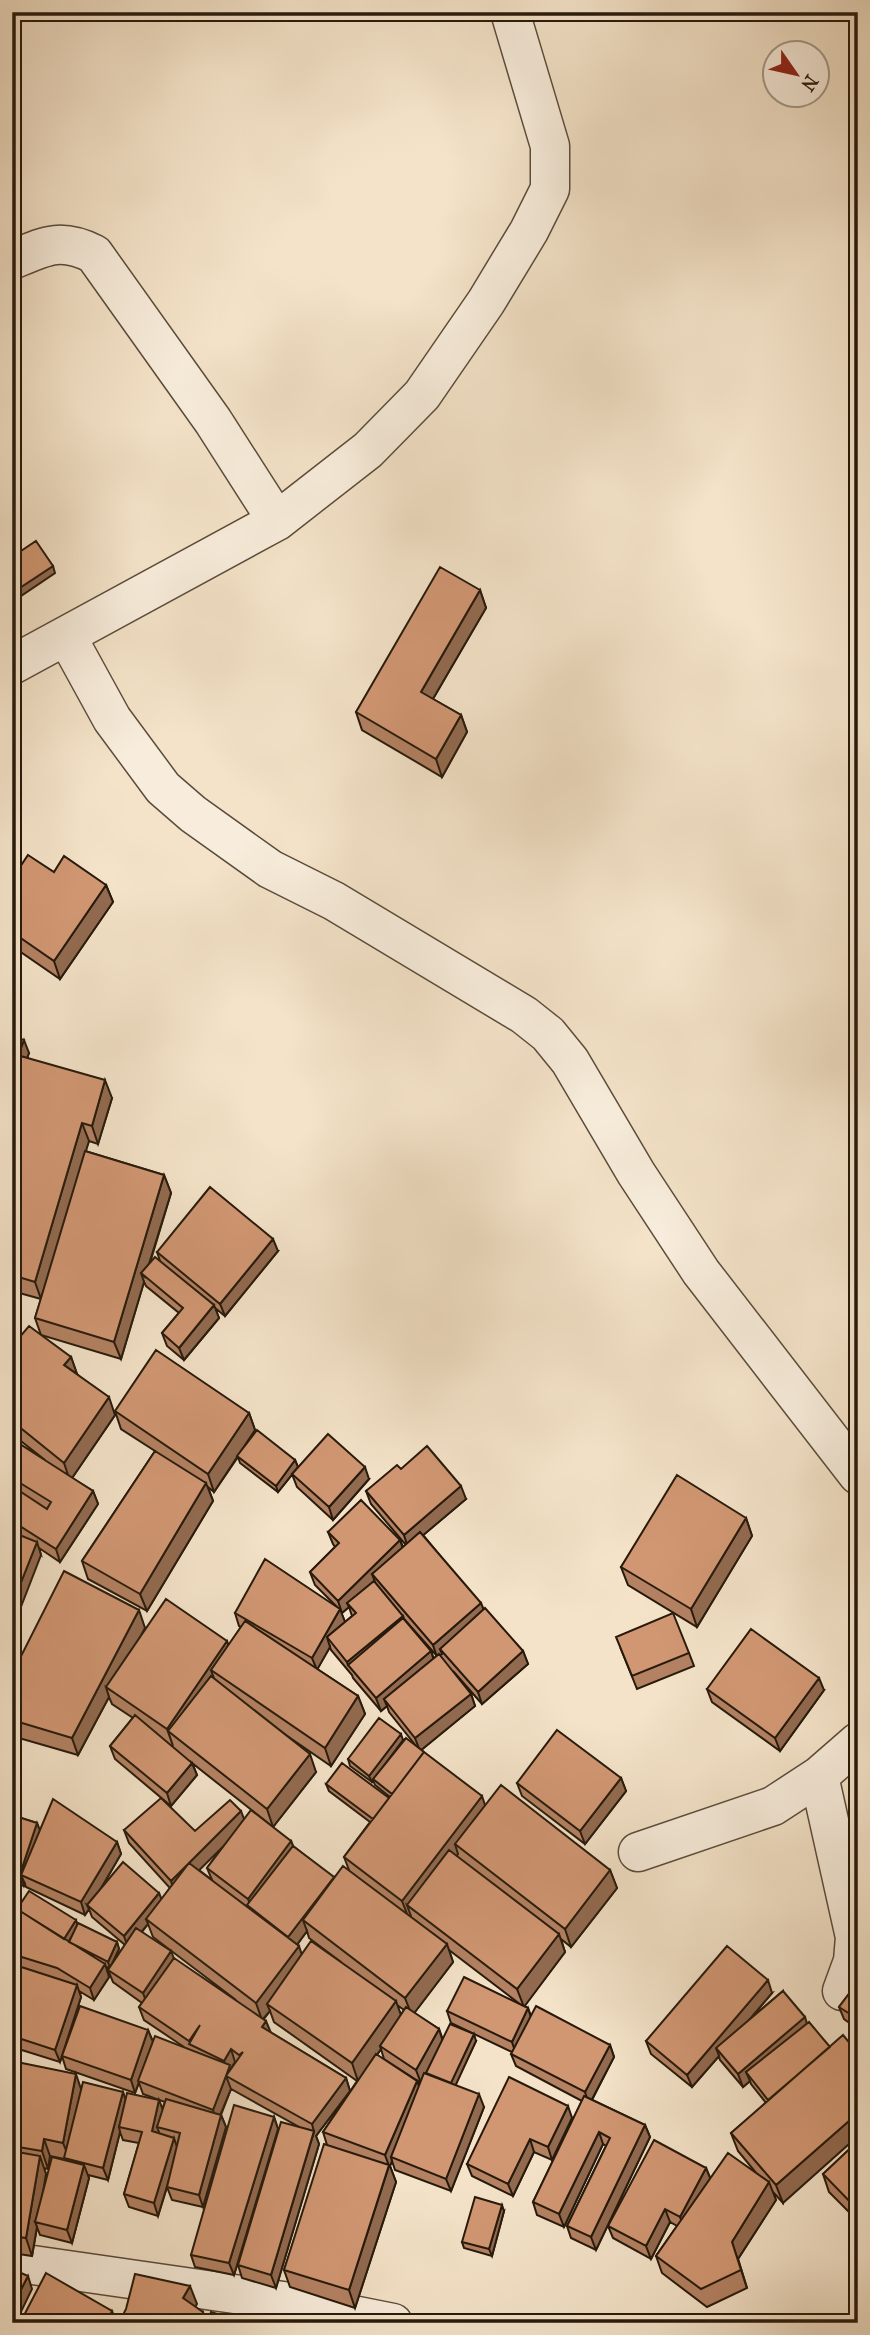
<svg xmlns="http://www.w3.org/2000/svg" width="870" height="2335" font-family="'IM FELL French Canon',serif">
	<rect width="100%" height="100%" fill="#f4e3c9"/>
	<filter id="stains"><feTurbulence type="fractalNoise" baseFrequency=".00286" numOctaves="4"/><feColorMatrix values="0 0 0 0 .2 0 0 0 0 .09 0 0 0 0 .02 0 0 0 .5 -.17"/></filter>
	<radialGradient id="worn" r=".72"><stop offset=".6" stop-color="#630" stop-opacity="0"/><stop offset="1" stop-color="#630" stop-opacity=".3"/></radialGradient>
	<g fill="none" stroke-linecap="round" stroke-linejoin="round">
		<g stroke="#5a4c3b" stroke-width="41">
			<path id="minor" d="M12,260c33,-14 48,-23 82,-6l119,167 64,100
				M67,637l45,82 51,69 30,26 77,55 64,32 190,114 24,19 22,27 66,112 65,99 157,203
				M12,665l265,-144 91,-71 54,-55 64,-93 43,-71 21,-42v-43l-40,-134
				M819,1776l36,161 -2,24 -11,30
				M638,1852l135,-46 46,-30 39,-34
				M12,2262l271,39 110,22"/>
		</g>
		<use href="#minor" stroke="#f8eddc" stroke-width="38"/>
	</g>
	<path fill="#b48263" stroke="#271a0c" stroke-width="2" fill-rule="evenodd" d="M480,590l6,18 -53,91 28,16 6,17 -25,45 -80,-47 -6,-18z
		M54,872l52,13 7,17 -53,77 -48,-33v-67z
		M12,1036l17,17 -2,5 85,40 -14,46 -9,-3 -4,10 79,24 7,18 -21,70 10,-2 -3,-9 121,-1 -53,65 -10,-8 4,10 -35,42 -17,-14 -5,-13 17,-20 -33,-27 -2,-4 -23,77 -80,-24 -6,-17 6,-19 -29,-8z
		M12,1346l59,11 6,17 38,41 -43,63 21,13 5,13 -38,58 -21,-14 2,7 -29,-24v-92l33,21 -33,-26z
		M115,1411l134,2 6,17 -13,21 53,9 3,7 -20,25 -38,-29 -2,-6 -24,35 -6,-5 5,14 -66,110 -59,-32 -6,-18 73,-110 -34,-22z
		M401,1469l65,30 -43,36 61,75 39,41 5,13 -46,40 -29,-33 18,23 4,12 -54,44 64,55 125,65 7,18 -46,59 -10,-8 4,13 -41,54 4,2 3,8 79,29 4,12 -22,43 53,25 5,12 -54,113 -25,-12 -4,-12 39,-80 -3,-2 -39,83 -27,-12 -4,-13 49,-101 -66,-35 -5,-12 1,-2 -61,-29 -4,-12 74,-6 -72,-55 4,12 -39,51 25,16 4,11 33,1 -21,44 29,22 -33,84 -56,-21 -3,-9 -2,5 6,16 -41,126 -65,-21 -6,-17 43,-125 -4,-13 34,-51 -83,-59 -4,-11 -6,8 6,13 76,46 4,13 -34,45 3,8 -43,144 -34,-10 -4,-13 61,-138 -68,-38 -10,26 5,12 -23,80 -31,-7 -5,-13 1,-3 -10,32 -29,-9 -5,-13 15,-51 -16,-3 -3,-8 -12,48 -20,-5 1,3 -17,65 -32,-8 -3,-8 -5,29 -20,-3v-192l69,28 42,3 2,7 34,1 3,9 3,-7 -22,-8 -4,-11 -4,10 -69,-24 -4,-13 86,-26 5,12 31,5 -40,-27 -5,-13 3,-4 -29,-21 -5,-12 1,-2 -4,-2 4,11 -15,23 -15,-9 2,6 -21,65 -48,-15v-141l5,3 60,15 40,18 2,7 -6,13 12,-17 -33,-28 -3,-8 -4,6 -59,-28 -1,-3 -1,2 -12,-4v-67l25,8 3,8 77,11 4,12 -19,33 60,12 8,-11 -41,-45 -5,-13 71,1 49,-12 47,22 2,5 41,32 15,-8 -5,-13 26,-35 -41,-31 -3,-7 63,14 1,-1 -15,-12 -2,-5 -1,2 -22,-16 -2,-7 55,-19 -9,13 22,-7 -27,-34 -2,-6 -6,5 -28,-33 -1,-3 -21,-25 -1,-3 -13,22 41,27 7,18 -34,52 -51,-35 36,41 -43,55 -81,-64 5,12 -26,31 -56,-47 -5,-13 23,-28 -21,-14 -3,-7 -31,58 -66,-19v-62l133,-46 -3,6 87,11 12,-18 -2,-1 -4,-13 101,-7 -21,-21 -5,-13 25,-25 -2,-3 -5,-12 72,8 3,7 3,-2 -35,-41 -5,-13zM349,1607l3,9 -7,6 -4,-10 1,1zM404,1619l33,37 -3,3 -3,-8zM223,1846l-16,22 5,12 -13,-10zM148,1924l5,13 83,63 -62,-41 -32,-27zM307,1931l2,7 32,24 -39,-7 -5,-10zM397,2005l7,5 -3,5zM381,2049l3,10 37,24 -2,3 -2,-5 -40,-26zM50,2156l14,3 1,1 -22,30 3,-16 -2,-6 4,1z
		M292,1474l77,5 -36,41 -36,-33z
		M746,1518l6,18 -55,91 -69,-42 -7,-18z
		M621,1649l68,4 5,13 -57,23z
		M707,1689l117,1 -44,61 -68,-49z
		M621,1778l5,13 -41,53 -63,-48 -5,-13z
		M858,1982v47l-14,-10 -5,-12z
		M783,1991v212l-11,-12 4,9 -38,59 9,29 -40,19 -45,-34 -6,-17 21,-30 -7,-4 -19,37 -38,-21 -5,-12 98,-58 4,10 47,-4 -19,-23 -7,-18 35,-30 -15,-19 -1,-3 -7,6 -23,-27 -1,-4 -27,31 -41,-33 -5,-13 126,-48 -21,25z
		M274,2117l4,12 -44,146 -39,-8 -4,-12z
		M572,2118l-20,42 -18,-8 -21,44 -41,-20 -5,-12z
		M858,2141v80l-29,-29 -6,-18z
		M504,2211l-12,45 -28,-8 -2,-6z"/>
	<path fill="#926a50" stroke="#271a0c" stroke-width="2" d="M53,566l2,7 -43,29v-9z
		M480,590l6,18 -59,101 -6,-17z
		M461,715l6,17 -25,45 -6,-18z
		M106,885l7,17 -53,77 -6,-18z
		M24,1040l5,13 -17,44v-25z
		M105,1080l7,18 -14,46 -6,-18z
		M82,1123l7,18 -48,158 -6,-17z
		M164,1175l7,18 -26,84 -4,-4 3,9 -23,77 -7,-17z
		M273,1239l5,12 -53,65 -5,-12z
		M214,1305l5,13 -35,42 -5,-12z
		M71,1357l6,17 -13,-9z
		M109,1397l6,18 -45,66 -6,-18z
		M249,1413l6,17 -41,62 -6,-18z
		M295,1460l3,7 -20,25 -2,-6z
		M365,1467l4,12 -36,41 -4,-13z
		M206,1483l7,18 -66,110 -7,-17z
		M461,1486l5,13 -58,49 -4,-13z
		M93,1491l5,13 -38,58 -4,-13z
		M746,1518l6,18 -55,91 -6,-18z
		M400,1540l4,12 -32,22 3,8 -28,21 2,4 -7,6 -4,-12z
		M37,1542l4,13 -29,75v-25z
		M481,1603l5,12 -46,34 2,5 -5,3 -4,-12z
		M340,1609l5,13 -18,15 3,10 -13,23 -5,-12z
		M139,1610l6,18 -33,63 -6,-4 3,10 -31,58 -6,-17z
		M403,1616l5,13 -60,36 -1,-3z
		M227,1641l7,18 -23,11 5,14 -48,47 5,15 -6,-17z
		M431,1651l4,13 -51,35 3,7 -6,5 -5,-13z
		M523,1651l5,13 -46,40 -4,-12z
		M819,1678l5,12 -44,61 -5,-13z
		M471,1694l4,12 -55,45 -5,-13z
		M358,1696l7,18 -34,52 -6,-18z
		M401,1734l2,6 -31,42 -3,-6z
		M310,1754l6,18 -43,55 -6,-18z
		M192,1763l5,12 -26,31 -4,-13z
		M621,1778l5,13 -41,53 -5,-13z
		M482,1796l6,18 -33,30 3,10 -43,57 -8,-6 4,11 -2,3 -7,-18z
		M241,1811l5,13 -71,70 -4,-13z
		M37,1823l5,13 -21,39 4,9 -1,2 -4,-12z
		M291,1841l5,12 -43,58 -5,-12z
		M117,1842l4,12 -31,53 -3,-2 2,4 -4,6 -4,-13z
		M610,1870l7,18 -46,59 -6,-18z
		M334,1877l5,13 -36,30 4,11 -14,19 -5,-13z
		M159,1893l5,12 -18,14 2,5 -20,24 -4,-12z
		M76,1920l2,6 -12,20 -3,-7z
		M559,1934l6,18 -41,55 -7,-18z
		M117,1942l2,7 -9,19 -2,-6z
		M447,1944l6,18 -41,54 -7,-18z
		M299,1946l6,18 -38,40 3,7 -8,9 -6,-17z
		M171,1951l5,13 -28,42 -5,-13z
		M105,1964l4,13 -15,23 -4,-12z
		M768,1980l4,13 -51,60 -5,-5 3,8 -27,31 -5,-12z
		M77,1985l4,12 -21,65 -5,-12z
		M396,2001l6,17 -22,28 1,3 -23,32 -6,-18z
		M528,2008l4,13 -16,33 -4,-12z
		M805,2017l4,13 -63,42 4,9 -7,6 -5,-13z
		M266,2021l5,12 -9,-6z
		M439,2029l4,13 -22,41 -5,-13z
		M148,2030l5,12 -18,51 -4,-13z
		M474,2034l2,7 -23,50 -3,-7z
		M610,2045l4,12 -25,48 -4,-13z
		M231,2049l4,13 -9,14 2,-4 -4,-11z
		M76,2074l6,18 -12,68 -7,-17z
		M226,2076l5,13 -14,34 -4,-13z
		M346,2078l4,13 -34,45 3,8 -43,144 -5,-13 43,-143 -2,-8z
		M417,2081l5,13 -31,63 1,4 -2,5 6,16 -41,126 -6,-18 40,-124 -4,-11z
		M123,2092l4,12 -8,23 1,5 -12,48 -5,-12z
		M479,2094l5,13 -33,84 -5,-12z
		M159,2100l5,13 -7,14 2,5 -3,12 -4,-13z
		M568,2106l4,12 -20,42 -4,-13z
		M858,2113v23l-75,67 -7,-18z
		M221,2115l5,12 -23,80 -4,-12z
		M274,2117l4,12 -44,146 -5,-12z
		M645,2125l5,12 -54,113 -5,-13z
		M599,2132l4,12 -39,83 -5,-13z
		M174,2138l4,12 -20,66 -4,-13z
		M44,2139l6,17 -2,13 -6,-18z
		M530,2139l4,13 -21,44 -5,-12z
		M40,2156l6,18 -8,49 -3,-1 2,5 -5,29 -6,-18z
		M84,2165l5,13 -17,65 -5,-13z
		M706,2168l5,12 -26,50 -5,-13z
		M769,2182l7,18 -38,59 9,29 -15,-46z
		M502,2205l2,6 -12,45 -3,-7z
		M665,2209l5,13 -19,37 -5,-13z
		M28,2276l4,13 -16,33 -4,-10v-5z
		M190,2286l7,18 -7,12 -7,-18z
		M112,2311l5,12h-10z
		M203,2312l4,11h-9z"/>
	<path fill="#d19773" stroke="#271a0c" stroke-width="2" d="M36,541l17,25 -41,27v-36z
		M440,567l40,23 -59,102 40,23 -25,44 -80,-47z
		M28,855l26,17 10,-16 42,29 -52,76 -42,-29v-53z
		M12,1036l12,4 -6,15h-1l-5,15z
		M17,1055l88,25 -13,46 -10,-3 -47,159 -23,-7v-204z
		M85,1151l79,24 -50,167 -79,-24z
		M210,1187l63,52 -53,65 -63,-52z
		M155,1257l59,48 -35,43 -17,-15 21,-25 -42,-35z
		M29,1326l42,31 -7,8 45,32 -45,66 -52,-42v-75z
		M156,1350l93,63 -41,61 -93,-63z
		M257,1430l38,30 -19,26 -39,-30z
		M328,1434l37,33 -36,40 -37,-33z
		M12,1439l81,52 -37,58 -44,-28v-35l35,23 4,-7 -39,-24z
		M427,1446l34,40 -57,49 -38,-44 31,-26 4,4z
		M155,1451l51,32 -66,111 -58,-33z
		M677,1475l69,43 -55,91 -70,-42z
		M361,1500l39,40 -62,61 -28,-29 29,-29 -11,-11z
		M12,1532l25,10 -25,63z
		M420,1532l61,71 -48,42 -61,-71z
		M265,1559l75,50 -28,49 -77,-45z
		M64,1571l75,39 -67,128 -60,-18v-46z
		M374,1581l29,35 -56,46 -20,-25 29,-24 -9,-10z
		M166,1599l61,42 -60,88 -61,-42z
		M485,1608l38,43 -45,41 -38,-43z
		M673,1613l16,40 -57,23 -16,-39z
		M403,1618l28,33 -55,47 -28,-33z
		M245,1621l113,75 -33,52 -114,-78z
		M751,1629l68,49 -44,60 -68,-49z
		M439,1654l32,40 -56,44 -31,-39z
		M211,1676l99,78 -43,55 -99,-78z
		M135,1715l57,48 -25,30 -57,-47z
		M379,1718l22,16 -32,42 -21,-17z
		M557,1730l64,48 -41,53 -63,-48z
		M406,1738l18,14 -32,42 -19,-15z
		M424,1752l58,44 -80,105 -58,-44z
		M342,1763l47,35 -16,21 -47,-35z
		M501,1785l109,85 -45,59 -110,-85z
		M161,1798l34,33 35,-31 11,11 -70,70 -47,-51z
		M53,1799l64,43 -36,60 -60,-27z
		M251,1810l40,31 -43,58 -41,-31z
		M12,1815l25,8 -17,51 -8,-3z
		M293,1846l41,31 -46,60 -41,-32z
		M449,1850l110,84 -42,55 -110,-84z
		M123,1862l36,31 -35,43 -37,-31z
		M189,1863l110,83 -43,57 -110,-84z
		M343,1866l104,78 -42,54 -102,-78z
		M29,1891l47,29 -12,19 -47,-30z
		M12,1906l93,58 -15,24 -33,-20 -45,-14z
		M78,1923l39,19 -9,20 -39,-20z
		M136,1928l35,23 -28,42 -35,-23z
		M311,1941l85,60 -44,62 -85,-59z
		M727,1946l41,34 -81,95 -41,-34z
		M174,1958l92,63 -4,6 84,51 -34,46 -86,-48 -13,34 -75,-29 17,-45 75,29 -4,11 17,-24 -4,3 -8,-6 -7,12 -35,-17 11,-19 -11,16 -50,-34z
		M12,1964l65,21 -22,65 -43,-14z
		M464,1977l64,31 -16,34 -65,-31z
		M858,1982v37l-19,-12z
		M783,1991l22,26 -67,57 -22,-26z
		M80,2006l68,24 -17,50 -69,-24z
		M536,2006l74,39 -25,47 -74,-38z
		M406,2007l33,22 -23,41 -36,-24z
		M809,2022l21,25 -62,53 -22,-28z
		M450,2024l24,10 -23,49 -25,-10z
		M843,2035l15,18v60l-82,72 -45,-52z
		M376,2054l41,27 -32,74 -62,-23z
		M12,2061l64,13 -13,69 -19,-4 -2,12 -30,-5z
		M424,2073l55,21 -33,85 -55,-22z
		M509,2077l59,29 -20,41 -18,-8 -22,45 -41,-20z
		M83,2082l40,10 -20,76 -39,-10z
		M127,2093l32,7 -7,31 22,7 -20,65 -30,-9 18,-62 -23,-5z
		M584,2096l61,29 -54,112 -24,-11 43,-88 -11,-6 -40,82 -26,-12z
		M166,2099l55,16 -22,80 -32,-8 13,-54 -23,-6z
		M234,2105l40,12 -45,146 -38,-8z
		M281,2122l33,9 -43,144 -33,-10z
		M654,2140l52,28 -26,49 -15,-8 -19,37 -38,-20z
		M858,2141v69l-35,-36z
		M324,2144l65,21 -40,125 -65,-20z
		M12,2151l28,5 -14,82 -14,-2z
		M728,2153l41,29 -37,60 9,28 -40,19 -45,-33z
		M52,2157l32,8 -17,65 -32,-8z
		M475,2197l27,8 -13,44 -27,-7z
		M12,2269l16,7 -16,31z
		M46,2273l66,38 -5,12h-87z
		M135,2274l55,12 -7,12 20,14 -5,11h-79l7,-14z
		M211,2312l34,11h-37z"/>
	<rect width="870" height="2335" fill="none" stroke="#f4e3c9" stroke-width="42"/>
	<rect x="14" y="14" width="842" height="2307" fill="none" stroke="#271a0c" stroke-width="3.5"/>
	<rect x="21" y="21" width="828" height="2293" fill="none" stroke="#271a0c" stroke-width="2"/>
	<g transform="translate(796 74) rotate(124)"><circle r="33" fill="#f8eddc" stroke="#a49989" stroke-width="2"/>
	<path d="M0-5L12 26L0 18L-12 26Z" fill="#8f2418"/>
	<text y="-10" font-size="19" font-weight="bold" text-anchor="middle" fill="#271a0c">N</text>
	</g>
	<rect width="100%" height="100%" filter="url(#stains)"/>
	<rect width="100%" height="100%" fill="url(#worn)"/>
</svg>
